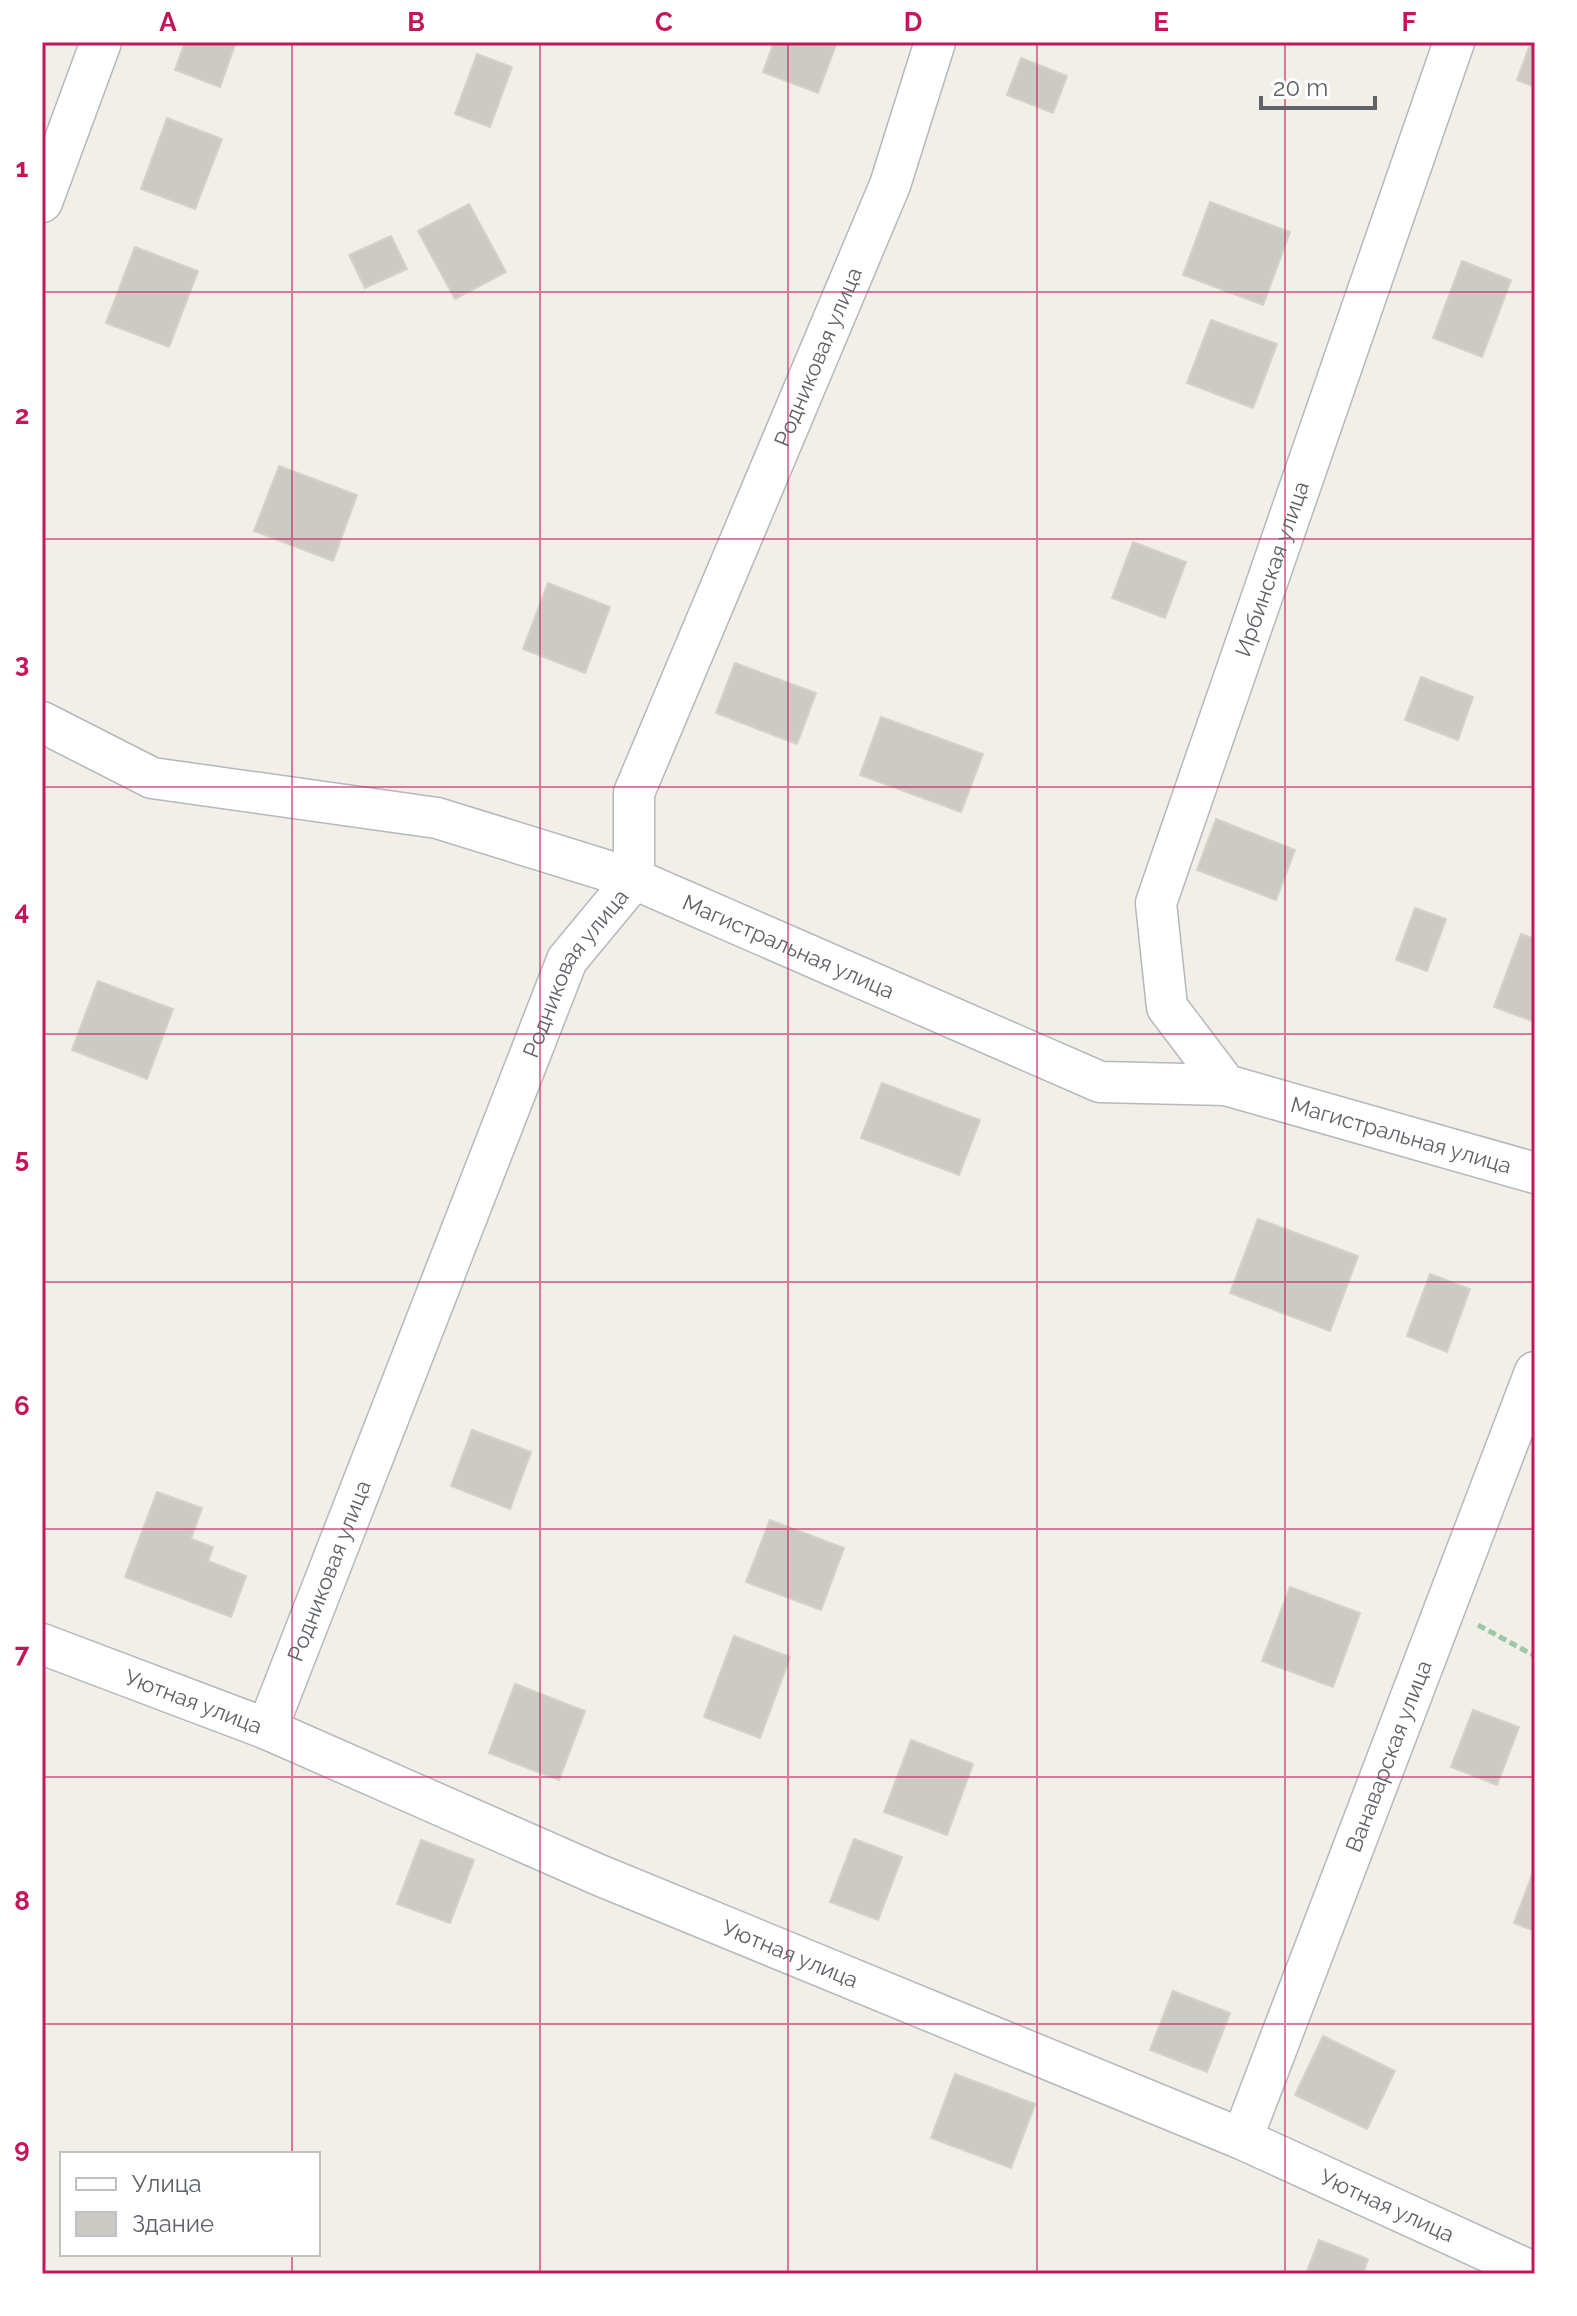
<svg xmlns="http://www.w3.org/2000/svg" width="1577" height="2316" font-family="Raleway,sans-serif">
	<rect width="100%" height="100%" fill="#f1efe8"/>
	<path fill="#cccac5" stroke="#d6d1c6" stroke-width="2" d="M185,42h51l-16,45 -45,-17z
		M774,42h63l-19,51 -55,-21z
		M1531,42h4v45l-18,-7z
		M477,54l35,13 -22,60 -35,-13z
		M1021,58l46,18 -14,37 -46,-18z
		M167,118l55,21 -27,70 -54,-20z
		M1210,202l80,30 -27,73 -80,-30z
		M469,204l37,68 -51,27 -37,-68z
		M391,236l16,33 -42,19 -16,-33z
		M135,247l63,24 -29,76 -63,-24z
		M1462,261l49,19 -29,77 -49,-19z
		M1211,320l66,24 -24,64 -66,-25z
		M279,466l78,29 -24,66 -79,-30z
		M1133,542l53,20 -21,56 -53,-20z
		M548,583l62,24 -25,66 -62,-24z
		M735,663l81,30 -19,51 -81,-31z
		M1421,677l52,20 -15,43 -53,-20z
		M881,717l102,37 -22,58 -101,-37z
		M1216,819l79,31 -19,50 -79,-30z
		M1415,908l31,11 -19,52 -31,-11z
		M1521,934l14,5v83l-41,-15z
		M98,981l75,28 -26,70 -75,-29z
		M882,1083l98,37 -21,55 -98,-37z
		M1258,1219l100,37 -28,75 -100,-38z
		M1430,1274l40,15 -23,63 -40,-16z
		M472,1430l59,22 -21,57 -59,-23z
		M157,1492l45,16 -11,31 22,8 -5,14 38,15 -15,41 -106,-40z
		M770,1520l74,28 -23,62 -75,-28z
		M1290,1587l70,26 -27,74 -71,-26z
		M734,1636l56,21 -30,81 -56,-21z
		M515,1684l70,27 -26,69 -70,-27z
		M1473,1710l46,17 -22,58 -46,-18z
		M911,1740l62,24 -26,71 -63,-23z
		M854,1839l48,18 -24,63 -48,-18z
		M421,1840l53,20 -24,63 -53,-19z
		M1535,1867v64l-21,-8z
		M1173,1991l57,22 -23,59 -57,-22z
		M1323,2036l72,35 -28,58 -72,-34z
		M955,2074l80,30 -24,64 -80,-30z
		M1319,2240l49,19 -5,15h-57z"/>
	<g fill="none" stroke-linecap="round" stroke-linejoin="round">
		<g stroke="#b5b8bc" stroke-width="43">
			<g id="street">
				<path d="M42,202l59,-160"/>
				<path id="s1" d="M42,722l110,56 285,40 197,61 466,203 126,3 309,88"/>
				<path id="s2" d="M1226,1085l-59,-78 -11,-104 298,-861"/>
				<path id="s3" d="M42,1644l225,85 332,146 643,264 293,134"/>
				<path id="s4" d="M267,1729l300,-769 67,-81v-86l256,-608 45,-143"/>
				<path id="s5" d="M1242,2139l293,-767"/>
			</g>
		</g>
		<path stroke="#9cc7a9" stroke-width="5" stroke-dasharray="8 4" stroke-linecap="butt" d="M1478,1625l57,31"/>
		<use href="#street" stroke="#fff" stroke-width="40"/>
	</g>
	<path fill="none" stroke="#c2185b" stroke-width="2" stroke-opacity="0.55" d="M292,42v2112M540,42v2232M788,42v2232M1037,42v2232M1285,42v2232M42,292h1493M42,539h1493M42,787h1493M42,1034h1493M42,1282h1493M42,1529h1493M42,1777h1493M42,2024h1493M292,2254v20"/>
	<g text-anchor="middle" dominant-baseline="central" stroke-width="6" stroke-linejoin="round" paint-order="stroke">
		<g font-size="22" fill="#5f6368" stroke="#fff">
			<text stroke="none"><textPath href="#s4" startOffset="1490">Родниковая улица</textPath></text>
			<text stroke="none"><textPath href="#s2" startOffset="556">Ирбинская улица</textPath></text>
			<text stroke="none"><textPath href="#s1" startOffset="786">Магистральная улица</textPath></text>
			<text stroke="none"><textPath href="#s4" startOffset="818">Родниковая улица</textPath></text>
			<text stroke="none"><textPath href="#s1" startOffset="1434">Магистральная улица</textPath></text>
			<text stroke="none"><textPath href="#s4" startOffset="170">Родниковая улица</textPath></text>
			<text stroke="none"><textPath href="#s3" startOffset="162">Уютная улица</textPath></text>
			<text stroke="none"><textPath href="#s5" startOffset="410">Ванаварская улица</textPath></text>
			<text stroke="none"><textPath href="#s3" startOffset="810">Уютная улица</textPath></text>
			<text stroke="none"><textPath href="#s3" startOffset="1458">Уютная улица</textPath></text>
		</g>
	</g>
	<rect width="1577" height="2316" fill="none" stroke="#ffffff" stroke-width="88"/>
	<rect x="60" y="2152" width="260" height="104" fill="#ffffff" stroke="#bfc1c3" stroke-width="2"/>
	<rect x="76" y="2178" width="40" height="12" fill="#ffffff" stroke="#bfc1c3" stroke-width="2"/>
	<text x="132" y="2192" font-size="24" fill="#5f6368">Улица</text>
	<rect x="76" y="2212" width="40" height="24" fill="#cccac5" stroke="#bfc1c3" stroke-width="2"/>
	<text x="132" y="2232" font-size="24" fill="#5f6368">Здание</text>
	<path d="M1261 96v12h114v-12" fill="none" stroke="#5f6368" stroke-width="4"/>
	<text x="1273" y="96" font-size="24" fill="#5f6368" stroke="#ffffff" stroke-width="6" paint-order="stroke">20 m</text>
	<rect x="44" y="44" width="1489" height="2228" fill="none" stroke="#c2185b" stroke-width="3"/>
	<g font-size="26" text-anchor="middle" font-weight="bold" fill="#c2185b">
		<text x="168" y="31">A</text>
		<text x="416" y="31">B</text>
		<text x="664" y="31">C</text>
		<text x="913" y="31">D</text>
		<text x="1161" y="31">E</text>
		<text x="1409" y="31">F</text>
		<text x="22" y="177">1</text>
		<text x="22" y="424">2</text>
		<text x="22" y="672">3</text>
		<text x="22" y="920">4</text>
		<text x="22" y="1167">5</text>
		<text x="22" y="1415">6</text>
		<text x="22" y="1662">7</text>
		<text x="22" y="1910">8</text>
		<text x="22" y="2157">9</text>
	</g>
</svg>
